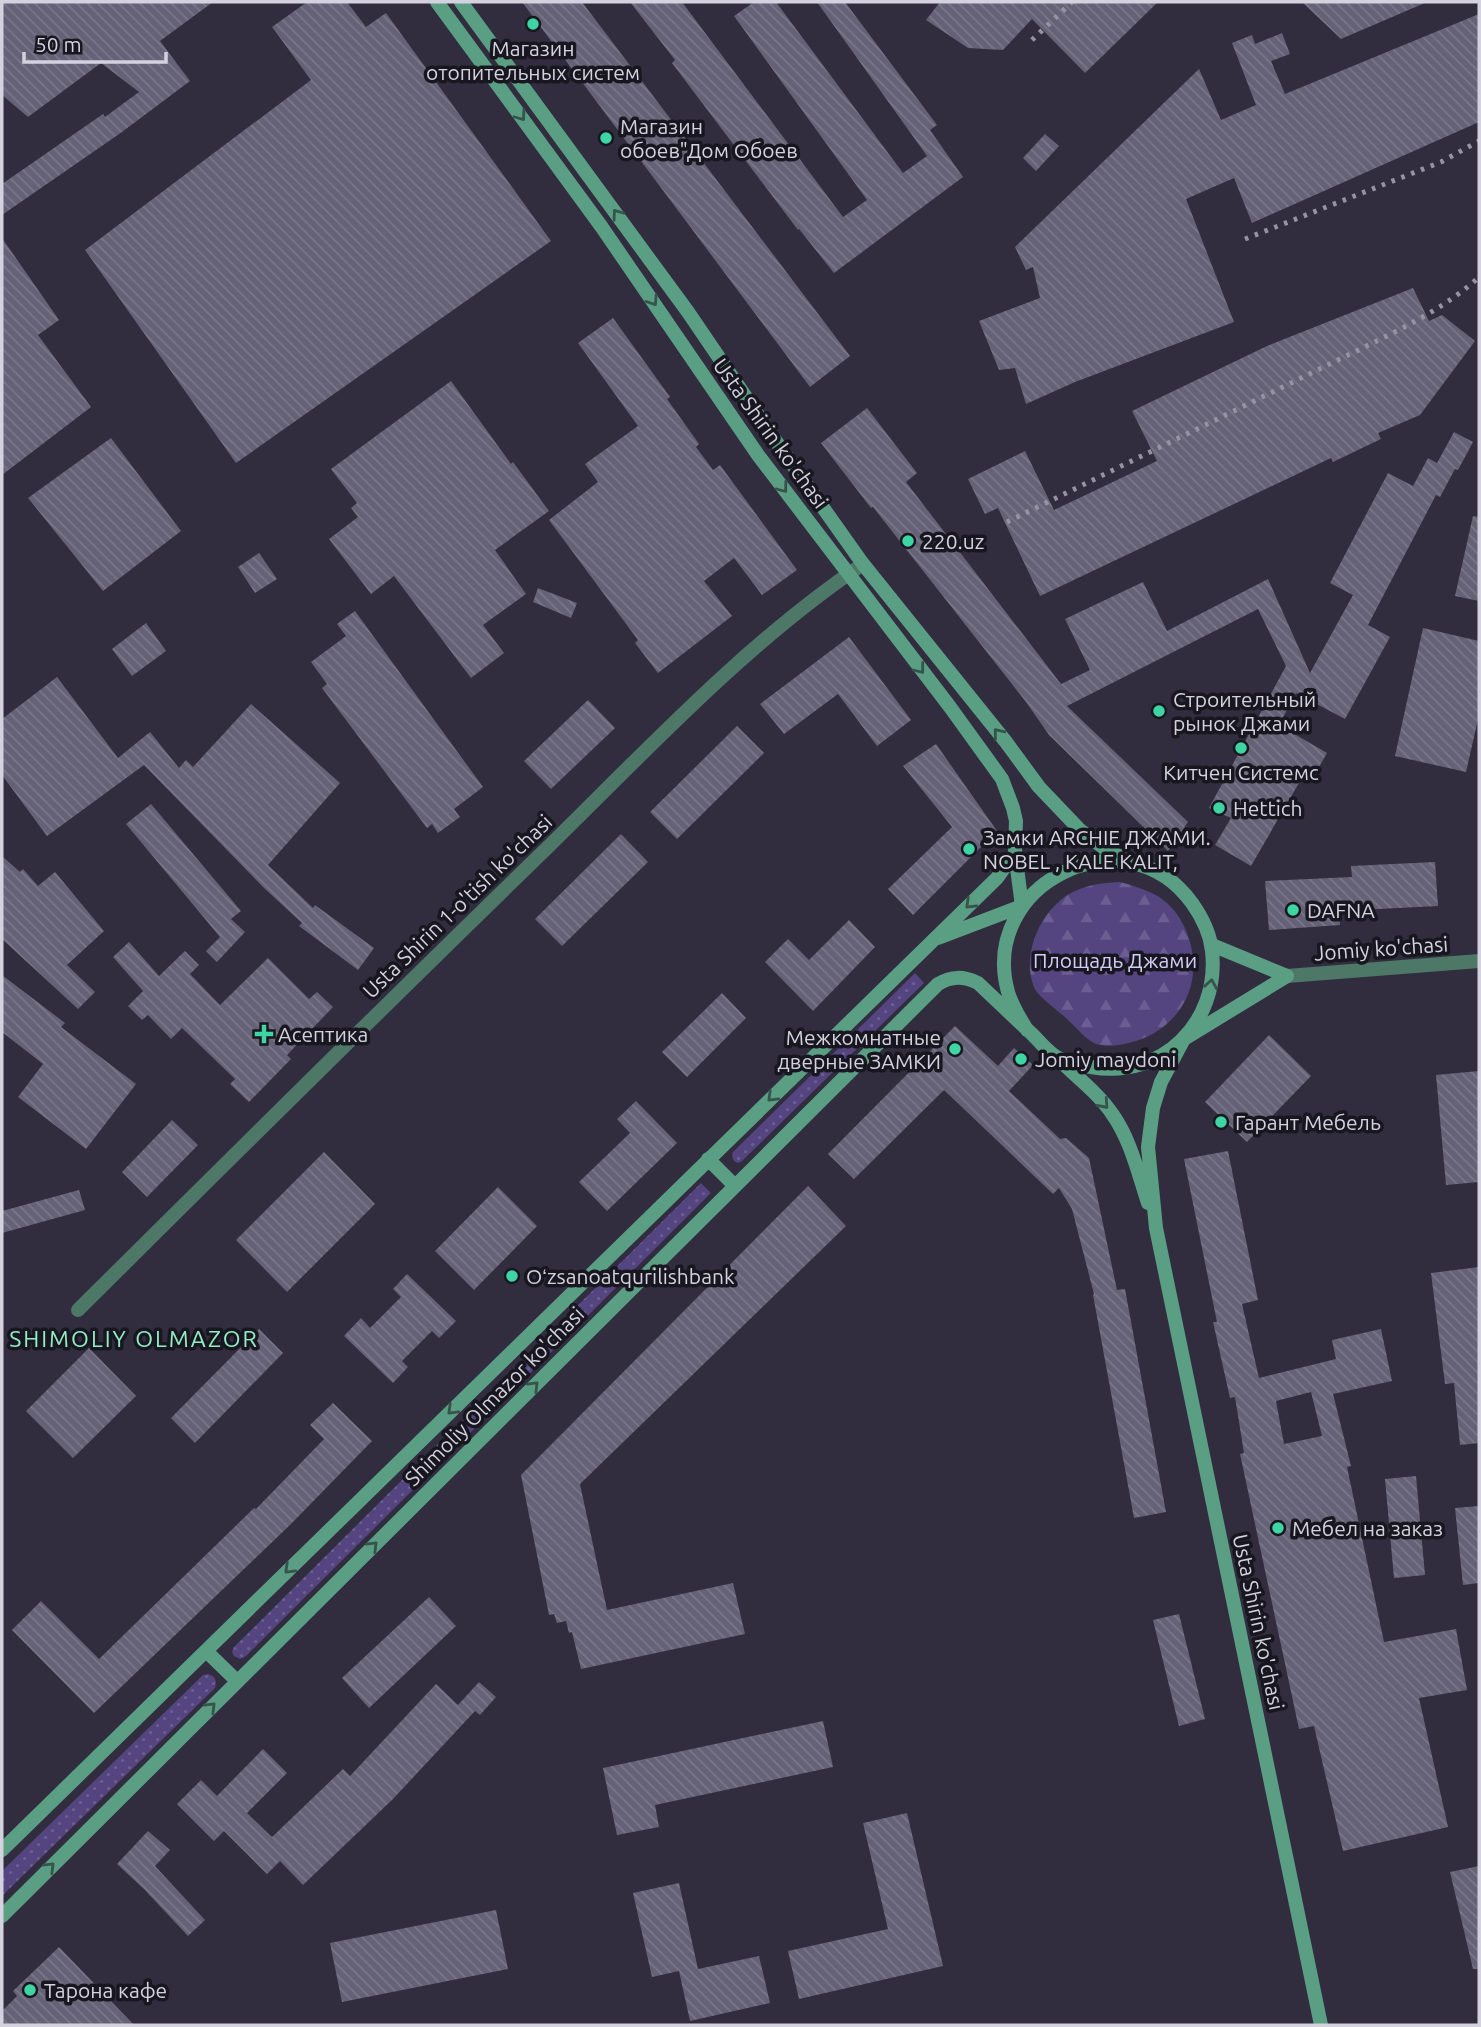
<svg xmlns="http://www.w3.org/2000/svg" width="1481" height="2027" font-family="Ubuntu,sans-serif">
	<defs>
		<pattern id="grass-dots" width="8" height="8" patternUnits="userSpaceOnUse" patternTransform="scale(1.75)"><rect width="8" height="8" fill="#544480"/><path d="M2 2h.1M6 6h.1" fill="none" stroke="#6c5e92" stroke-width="1.8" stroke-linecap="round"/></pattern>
		<pattern id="forest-firs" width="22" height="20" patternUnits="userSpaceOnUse" patternTransform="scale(1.75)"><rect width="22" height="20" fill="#544480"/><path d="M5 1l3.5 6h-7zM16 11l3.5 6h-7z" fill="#6c5e92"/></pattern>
		<pattern id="building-back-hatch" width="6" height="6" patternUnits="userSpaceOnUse" patternTransform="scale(1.75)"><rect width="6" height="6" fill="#656176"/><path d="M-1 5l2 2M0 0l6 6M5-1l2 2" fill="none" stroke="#7a7789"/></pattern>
	</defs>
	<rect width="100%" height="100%" fill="#312d3f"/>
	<path fill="url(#grass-dots)" d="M915,973l9,10 -182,178 -4,2 -4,-2 -2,-5 1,-4z
		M701,1183l10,10 -466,464 -5,2 -6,-3 -2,-4 2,-5z
		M208,1674l6,3 2,5 -1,6 -213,208v-25l201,-196z"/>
	<path fill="url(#forest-firs)" d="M1120,882c17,5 33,9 47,21 11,10 18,23 22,36 16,48 -13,94 -61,104 -10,3 -22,4 -32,1 -10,-4 -20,-17 -28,-24 -8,-8 -31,-24 -34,-33 -13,-32 6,-75 35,-93 16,-9 32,-11 51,-12z"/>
	<path fill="url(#building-back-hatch)" fill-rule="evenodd" d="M2,2h211l-53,39 30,40 -68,51 -120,83v-31l101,-70 2,3 34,-25 -38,-29 -73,54 -26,-22z
		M307,2h40l19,25 20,-14 165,228 -315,222 -151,-213 226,-170 -39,-53z
		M522,2h60l268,354 -40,31z
		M630,2h52l161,215 24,-17 -133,-184 20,-14h22l127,171 24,-17 -110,-154h28l92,123 -7,5 33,47 -129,96 -35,-44 -1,1 -126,-167 3,-3z
		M940,2h218l-73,71 -53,-54 -29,31 -35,-2 -42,-28z
		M1302,2h125l-86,37z
		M1479,14v108l-227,101 -18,-45 -48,21 48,123 -159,60 -49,22 -11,-36 -16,2 -20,-49 61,-23 -7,-31 -7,3 -11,-23 184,-178 22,51 35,-15 -24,-62 20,-8 3,9 27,-11 8,21 -19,7 14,33z
		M1045,134l14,12 -23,25 -13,-13z
		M2,238l57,82 -21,15 53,72 -89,68z
		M1413,288l16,33 13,-6 33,26 -55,74 -42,18 3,6 -48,23 -2,-4 -291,138 -42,-88 -13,6 -17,-35 57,-28 29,59 103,-49 -25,-50 135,-65z
		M613,318l57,79 -3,2 32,45 -3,3 17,23 7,-5 77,105 -35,25 -28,-37 -30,23 28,35 -74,57 -23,-30 3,-3 -89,-120 49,-38 -13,-18 53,-38 -60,-83z
		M451,381l60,83 2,-2 36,49 -54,39 31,44 -43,31 21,28 -33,25 -77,-102 -23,18 -42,-55 29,-22 -7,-9 6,-5 -26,-34z
		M867,408l50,65 -11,9 155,202 29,-14 -25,-51 78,-37 24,49 101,-52 42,94 43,-78 -23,-12 58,-110 25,13 15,-28 9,5 17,-31 19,10 -15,28 -3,-1 -15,28 -4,-2 -68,130 22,12 -45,82 -49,-26 -17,32 48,28 -16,28 -8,-5 -52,90 -36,-21 16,-27 -22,-10 77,-142 -28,-57 -191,97 121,116 -20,29 -119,-116 -23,-33 -153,-195 -2,1 -50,-65z
		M111,438l70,93 -78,60 -75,-93z
		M1473,516l6,1v84l-24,-5z
		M259,553l18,26 -22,14 -17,-26z
		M538,588l39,15 -6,15 -38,-16z
		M355,611l128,176 -29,22 6,8 -22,16 -6,-9 -5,4 -105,-140 5,-4 -16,-22 35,-26 -9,-12z
		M146,623l20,28 -34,25 -20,-27z
		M1423,628l56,13v74l-13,57 -71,-16z
		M849,637l62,83 -34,26 -39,-52 -54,40 -24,-30z
		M57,677l61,81 32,-26 29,36 7,-8 7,7 58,-63 89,79 -72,82 45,43 2,-3 59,43 -16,22 -59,-44 3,-3 -39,-36 -119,-122 -97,71 -45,-61v-56z
		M588,700l27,28 -64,61 -27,-28z
		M737,726l27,27 -87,86 -27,-27z
		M936,744l61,87 -84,84 -25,-26 64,-62 -49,-61z
		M151,804l90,107 -10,8 14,13 -28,30 -11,-11 14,-14 -94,-113z
		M621,834l27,28 -86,84 -27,-27z
		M2,856l18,16 3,-3 15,17 17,-14 49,59 -37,34 28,27 -17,17 -76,-70z
		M1435,862l3,44 -99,5 1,14 -71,5 -4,-49 87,-4 -1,-11z
		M849,920l26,27 -62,64 -48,-49 23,-23 21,21z
		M129,942l30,34 26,-25 14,14 -9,9 30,31 48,-47 41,41 8,-7 16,15 -46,48 4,4 -42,43 -19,-18 5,-5 -53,-51 -11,11 -23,-24 -6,5 -14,-14 15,-15 -30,-34z
		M2,975l63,48 -4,4 75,57 -50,65 -68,-52 25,-33 -41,-32z
		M722,993l24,25 -59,59 -25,-25z
		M955,1026l43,40 16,-18 19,17 -24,26 51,48 6,-1 23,20 28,132 8,-1 41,223 -32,6 -41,-223 1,-1 -22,-85 -13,-21 -6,6 -109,-104 -90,89 -26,-25z
		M1269,1035l42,41 -64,66 -42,-40z
		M1479,1071v111l-33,3 -10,-110z
		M636,1101l41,42 -70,68 -28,-29 51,-49 -13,-14z
		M172,1120l26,25 -51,52 -25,-25z
		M1228,1151l30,149 -16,4 17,74 77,-19 -4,-19 49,-11 11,52 -59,13 18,72 -4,1 37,175 72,-13 11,61 -48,8 29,129 -105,24 -29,-125 -15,3 -59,-275 4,-1 -9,-56 -5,1 -17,-76h4l-33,-163zM1311,1392l11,44 -38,8 -8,-43z
		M324,1152l51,52 -88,88 -51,-52z
		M808,1186l38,40 -266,258 27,126 126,-27 12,51 -164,35 -9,-37 -3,1 -3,-12 -9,2 -3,-9 -5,1 -28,-140z
		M498,1187l39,39 -63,64 -39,-39z
		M79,1190l6,20 -83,23v-22z
		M1479,1267v176l-19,2 -6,-62 -9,1 -14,-111z
		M407,1274l49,47 -17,17 -7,-7 -30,30 6,6 -15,16 -49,-47 17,-18 9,10 31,-31 -8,-8z
		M259,1329l24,24 -88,90 -24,-25z
		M89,1348l47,48 -63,62 -47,-47z
		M333,1403l39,38 -81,83 -197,189 -82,-83 29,-29 58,58 155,-151 2,1 68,-70 -14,-14z
		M1416,1476l9,99 -31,3 -9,-99z
		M1479,1506v77l-16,2 -8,-77z
		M429,1597l27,29 -87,82 -27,-30z
		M1179,1614l26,105 -26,7 -26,-106z
		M479,1682l17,15 -16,18 -5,-4 -82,88 -90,86 -23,-24 -13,13 -43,-43 -10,10 -37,-37 24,-24 16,16 46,-47 24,24 -40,40 25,24 71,-68 7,7 86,-92 22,21z
		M823,1721l10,46 -178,38 4,22 -42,8 -14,-67z
		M907,1813l36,153 -144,33 -11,-48 100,-22 -25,-106z
		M148,1831l22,19 -15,16 50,54 -17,16 -44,-47 -27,-25z
		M1479,1866v103h-6l-23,-97z
		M679,1883l19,86 61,-13 11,47 -80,18 -11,-50 -27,6 -19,-84z
		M496,1910l12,59 -166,33 -12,-59z
		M59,1947l75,78h-132v-14l15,-15 -4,-5z"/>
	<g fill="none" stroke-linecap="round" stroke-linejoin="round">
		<path stroke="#4d7766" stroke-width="14" d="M78,1310c156,-155 312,-310 470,-463 100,-98 198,-204 315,-283"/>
		<path stroke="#4d7766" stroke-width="14" d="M1287,976l192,-15"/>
		<path stroke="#5a9f84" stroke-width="14" d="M437,2l164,224 157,229 192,252 52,72 11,29 3,13 -1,32 7,53 -84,32
			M461,2l227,310 87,128 88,124 143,178 33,45 41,43 24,18 20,11
			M1212,945l75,31
			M1287,976l-103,63 -23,43 -8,26 -5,39 8,81 165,797
			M1059,1060c18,17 40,34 54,55 18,26 25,58 35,88
			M708,1159l27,27
			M206,1651l31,30
			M2,1850l995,-972 18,-25
			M2,1916l936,-932c14,-8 25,-8 40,-1 18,17 36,34 54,51 7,7 15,17 23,22 9,6 25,9 36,11 71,13 129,-45 121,-116 -2,-18 -10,-34 -20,-48 -66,-92 -214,-20 -184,89 4,14 12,26 19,38"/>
		<path stroke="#9693a2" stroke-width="5" stroke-dasharray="3.5 7" stroke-linecap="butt" d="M1032,40l40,-38
			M1245,239l196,-77 38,-21
			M1007,522l384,-188c31,-16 62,-33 88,-57"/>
	</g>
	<defs><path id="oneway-chevron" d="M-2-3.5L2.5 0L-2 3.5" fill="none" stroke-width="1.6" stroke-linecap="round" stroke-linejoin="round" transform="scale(1.75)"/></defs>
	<g stroke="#36544c">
		<use href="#oneway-chevron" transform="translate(521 116) rotate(54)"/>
		<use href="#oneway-chevron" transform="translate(617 214) rotate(-126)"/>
		<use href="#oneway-chevron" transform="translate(653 301) rotate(56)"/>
		<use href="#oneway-chevron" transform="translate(783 488) rotate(53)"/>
		<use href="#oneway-chevron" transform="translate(920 669) rotate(52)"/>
		<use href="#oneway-chevron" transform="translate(998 733) rotate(-129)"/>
		<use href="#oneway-chevron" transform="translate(970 904) rotate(136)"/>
		<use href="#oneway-chevron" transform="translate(1211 984) rotate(-80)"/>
		<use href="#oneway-chevron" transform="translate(772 1097) rotate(136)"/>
		<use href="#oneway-chevron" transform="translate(1104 1104) rotate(48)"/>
		<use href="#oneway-chevron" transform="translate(534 1386) rotate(-45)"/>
		<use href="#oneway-chevron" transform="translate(452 1410) rotate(136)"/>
		<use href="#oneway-chevron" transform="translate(373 1546) rotate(-45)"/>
		<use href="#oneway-chevron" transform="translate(289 1569) rotate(136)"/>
		<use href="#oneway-chevron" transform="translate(211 1707) rotate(-45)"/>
		<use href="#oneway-chevron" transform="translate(50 1867) rotate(-45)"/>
	</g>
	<g fill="#3ed4a3" stroke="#18171f" stroke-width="2.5">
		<circle cx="533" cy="24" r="7"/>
		<circle cx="606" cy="138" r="7"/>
		<circle cx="908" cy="541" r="7"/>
		<circle cx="1159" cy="711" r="7"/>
		<circle cx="1241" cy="748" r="7"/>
		<circle cx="1219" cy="808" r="7"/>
		<circle cx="969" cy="849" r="7"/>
		<circle cx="1293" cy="910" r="7"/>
		<path d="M260.5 1023.5h7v7h7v7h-7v7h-7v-7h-7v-7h7z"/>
		<circle cx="955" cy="1049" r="7"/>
		<circle cx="1021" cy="1059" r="7"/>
		<circle cx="1221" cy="1122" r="7"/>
		<circle cx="512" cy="1276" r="7"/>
		<circle cx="1278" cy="1528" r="7"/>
		<circle cx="30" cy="1990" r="7"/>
	</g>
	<g text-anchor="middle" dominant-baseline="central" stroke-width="7" stroke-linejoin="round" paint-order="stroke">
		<g font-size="21" fill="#d4d2de" stroke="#18171f" text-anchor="start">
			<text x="533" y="48" text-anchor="middle">Магазин<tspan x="533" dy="24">отопительных систем</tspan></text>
			<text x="620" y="126">Магазин<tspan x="620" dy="24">обоев"Дом Обоев</tspan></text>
			<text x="922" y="541">220.uz</text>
			<text x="1173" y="699">Строительный<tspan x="1173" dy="24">рынок Джами</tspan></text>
			<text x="1241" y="772" text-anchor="middle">Китчен Системс</text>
			<text x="1233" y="808">Hettich</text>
			<text x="983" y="837">Замки ARCHIE ДЖАМИ.<tspan x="983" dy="24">NOBEL , KALE KALIT,</tspan></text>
			<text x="1307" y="910">DAFNA</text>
			<text x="278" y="1034">Асептика</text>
			<text x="941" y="1037" text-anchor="end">Межкомнатные<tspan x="941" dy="24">дверные ЗАМКИ</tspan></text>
			<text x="1035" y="1059">Jomiy maydoni</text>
			<text x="1235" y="1122">Гарант Мебель</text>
			<text x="526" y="1276">Oʻzsanoatqurilishbank</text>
			<text x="1292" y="1528">Мебел на заказ</text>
			<text x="44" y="1990">Тарона кафе</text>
		</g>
		<g font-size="21" fill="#d4d2de" stroke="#18171f">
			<text transform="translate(771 433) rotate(54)">Usta Shirin ko'chasi</text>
			<text transform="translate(457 906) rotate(-44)">Usta Shirin 1-o'tish ko'chasi</text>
			<text transform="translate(1381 948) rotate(-4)">Jomiy ko'chasi</text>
			<text transform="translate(494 1396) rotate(-45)">Shimoliy Olmazor ko'chasi</text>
			<text transform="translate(1259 1622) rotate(78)">Usta Shirin ko'chasi</text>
		</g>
		<g font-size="21" fill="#d4ccf8" stroke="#18171f">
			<text x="1115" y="960">Площадь Джами</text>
		</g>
		<g font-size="23" letter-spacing="2" fill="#93ecc7" stroke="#18171f">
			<text x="134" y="1338">SHIMOLIY OLMAZOR</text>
		</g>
	</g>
	<rect width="1481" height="2027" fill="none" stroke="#d4d2de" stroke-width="7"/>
	<path d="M24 52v10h142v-10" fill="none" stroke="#d4d2de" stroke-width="3.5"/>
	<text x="35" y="52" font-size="21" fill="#d4d2de" stroke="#18171f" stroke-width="5" paint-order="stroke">50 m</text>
</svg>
